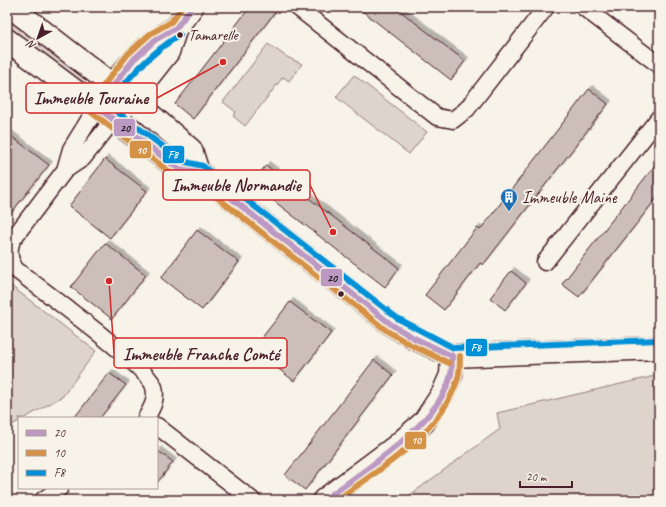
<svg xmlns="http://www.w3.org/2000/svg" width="666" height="507" font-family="Caveat,sans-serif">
	<defs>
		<filter id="shadow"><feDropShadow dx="3.5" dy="-3.5" stdDeviation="0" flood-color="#0004"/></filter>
	</defs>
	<rect width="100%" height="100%" fill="#f7f3e8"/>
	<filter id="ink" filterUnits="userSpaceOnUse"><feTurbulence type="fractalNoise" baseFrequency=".025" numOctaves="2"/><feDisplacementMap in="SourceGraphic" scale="8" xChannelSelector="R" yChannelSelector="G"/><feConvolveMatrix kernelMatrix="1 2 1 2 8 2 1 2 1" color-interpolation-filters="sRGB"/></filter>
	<g filter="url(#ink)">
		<path fill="#ded4cc" stroke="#947a7c" d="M7,15l82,63 -7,8 -75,-58z
			M268,44l19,13 15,7 -13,17 -6,-4 -38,49 -12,-10 3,-4 -13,-10z
			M354,75l73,57 -18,22 -73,-57z
			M11,286l85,65 -33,45 -38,22h-6v3l-12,7v-137z
			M659,375v125h-256l97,-71 -3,-16z"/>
		<path fill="#ccbfb9" stroke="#4a1f2b" filter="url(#shadow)" d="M250,7h29l-86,112 -18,-15z
			M357,7h38l70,54 -14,19z
			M589,89l19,15 -125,161 -3,-2 -36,47 -19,-15 52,-67 3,2z
			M7,133l42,32 -42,53z
			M105,159l42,32 -37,47 -41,-32z
			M659,160v35l-80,102 -17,-13z
			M266,165l133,103 -14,19 -133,-103z
			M197,230l42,32 -37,48 -41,-32z
			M105,243l41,32 -34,44 -41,-32z
			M511,271l15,12 -21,27 -15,-12z
			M290,302l41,31 -37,48 -41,-32z
			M374,360l19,15 -88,115 -20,-15z
			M109,373l17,12 -26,33h-26z
			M157,450l16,12 -16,21z"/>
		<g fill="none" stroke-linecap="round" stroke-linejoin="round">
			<g stroke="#4a1f2b" stroke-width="19">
				<path id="street" d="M297,7l140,110 16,3 14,-11 79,-102
					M583,7l76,58
					M114,119l-31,39 -18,12 -53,70c-4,11 -3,19 3,29 23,18 134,98 139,118 3,12 -2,21 -8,31
					M65,170l6,-21 26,-42
					M545,262l114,-144
					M157,426l95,74
					M43,500l17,-12"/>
			</g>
			<g stroke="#4a1f2b" stroke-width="25">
				<path id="secondary" d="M11,7l135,104 45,39 7,22
					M7,40l172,129 19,3 194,153 22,13 38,18 207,-8
					M104,97c22,-30 39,-51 72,-69
					M123,109l45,-57 8,-24 16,-21
					M324,500l71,-53 29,-25 19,-29 8,-18 1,-19"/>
			</g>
			<use href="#street" stroke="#f7f3e8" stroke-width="16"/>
			<use href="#secondary" stroke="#f7f3e8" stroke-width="22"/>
			<g stroke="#f7f3e8" stroke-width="9">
				<path id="bus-1" d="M192,7l-16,21 -21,12 -21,19 -37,48 82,62 19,3 194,153 22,13 38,18
					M324,500c38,-28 117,-77 127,-126 1,-5 1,-12 1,-18"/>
			</g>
			<g stroke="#f7f3e8" stroke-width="9">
				<path id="bus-2" d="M182,7l-11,15 -21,12 -22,20 -38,49 1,9 84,64 20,4 192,151 24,14 38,18
					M337,500c45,-33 104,-66 121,-122 2,-7 2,-15 2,-22"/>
			</g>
			<g stroke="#f7f3e8" stroke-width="9">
				<path id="bus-3" d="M180,35c-30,18 -51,42 -72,70l74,56 21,5 194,152 57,30 205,-8"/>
			</g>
			<use href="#bus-1" stroke="#bc99c2" stroke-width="6"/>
			<use href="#bus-2" stroke="#d59145" stroke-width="6"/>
			<use href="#bus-3" stroke="#0090d7" stroke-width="6"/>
		</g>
	</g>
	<defs>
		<g id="building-pin" transform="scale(0.9)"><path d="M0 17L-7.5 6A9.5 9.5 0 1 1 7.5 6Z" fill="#1f6fb2" stroke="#f7f3e8"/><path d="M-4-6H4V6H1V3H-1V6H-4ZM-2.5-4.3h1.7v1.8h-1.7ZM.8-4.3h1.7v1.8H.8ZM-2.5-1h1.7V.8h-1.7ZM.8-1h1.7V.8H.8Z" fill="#fff"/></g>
	</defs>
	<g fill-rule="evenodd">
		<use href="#building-pin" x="509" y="197"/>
	</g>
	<g fill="#4a1f2b" stroke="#f7f3e8" stroke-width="1.5">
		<circle cx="180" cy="35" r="3.5"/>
		<circle cx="341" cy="294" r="3.5"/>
	</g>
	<g text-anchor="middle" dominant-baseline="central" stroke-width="4" stroke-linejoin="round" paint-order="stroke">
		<g font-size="16" fill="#4a1f2b" stroke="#f7f3e8" text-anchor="start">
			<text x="188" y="35">Tamarelle</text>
		</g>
		<g font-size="17" fill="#4a1f2b" stroke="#f7f3e8" text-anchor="start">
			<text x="522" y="197">Immeuble Maine</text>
		</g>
	</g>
	<path fill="none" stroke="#d62828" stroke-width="1.5" d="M223 62L157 98M333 232L310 185M109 281L114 353"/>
	<g fill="#d62828" stroke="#f7f3e8" stroke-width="1.5">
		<circle cx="223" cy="62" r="4"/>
		<circle cx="333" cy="232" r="4"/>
		<circle cx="109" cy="281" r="4"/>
	</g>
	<g fill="#f7f3e8" stroke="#d62828" stroke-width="1.5">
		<rect x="26" y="83" width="131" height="30" rx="4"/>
		<rect x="163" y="170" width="147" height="30" rx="4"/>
		<rect x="114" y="338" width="173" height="30" rx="4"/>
	</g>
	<g font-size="18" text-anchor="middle" font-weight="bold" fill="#4a1f2b">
		<text x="91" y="104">Immeuble Touraine</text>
		<text x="236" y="191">Immeuble Normandie</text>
		<text x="201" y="360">Immeuble Franche Comté</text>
	</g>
	<g stroke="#f7f3e8" stroke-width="1.5">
		<rect x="113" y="118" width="23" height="19" rx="4" fill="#bc99c2"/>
		<rect x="129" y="140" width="23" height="19" rx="4" fill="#d59145"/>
		<rect x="162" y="145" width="23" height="19" rx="4" fill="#0090d7"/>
		<rect x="320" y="268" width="23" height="19" rx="4" fill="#bc99c2"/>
		<rect x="465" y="338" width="23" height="19" rx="4" fill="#0090d7"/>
		<rect x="404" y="431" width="23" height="19" rx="4" fill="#d59145"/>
	</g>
	<g font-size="11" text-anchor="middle" font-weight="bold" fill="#fff">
		<text x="141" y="154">10</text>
		<text x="173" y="158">F8</text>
		<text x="476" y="351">F8</text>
		<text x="416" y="444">10</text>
	</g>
	<g font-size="11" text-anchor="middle" font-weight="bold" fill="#111">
		<text x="125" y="132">20</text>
		<text x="332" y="282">20</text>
	</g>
	<rect width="666" height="507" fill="none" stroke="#f7f3e8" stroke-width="24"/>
	<rect x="12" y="12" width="642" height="483" fill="none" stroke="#4a1f2b" stroke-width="1.5" filter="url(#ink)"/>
	<rect x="18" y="417" width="140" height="72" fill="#f7f3e8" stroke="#b29e9c"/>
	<rect x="26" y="430" width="20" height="6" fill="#bc99c2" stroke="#b29e9c"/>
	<text x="54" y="437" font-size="12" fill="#4a1f2b">20</text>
	<rect x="26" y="450" width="20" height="6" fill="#d59145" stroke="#b29e9c"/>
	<text x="54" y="457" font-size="12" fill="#4a1f2b">10</text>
	<rect x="26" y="470" width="20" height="6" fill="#0090d7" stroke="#b29e9c"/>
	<text x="54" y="477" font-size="12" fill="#4a1f2b">F8</text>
	<g transform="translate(38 38) rotate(220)" stroke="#f7f3e8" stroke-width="3" paint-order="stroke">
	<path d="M0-3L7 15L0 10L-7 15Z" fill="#4a1f2b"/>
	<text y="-6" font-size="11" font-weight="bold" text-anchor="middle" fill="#4a1f2b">N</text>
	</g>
	<path d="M520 481v6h52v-6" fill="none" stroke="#4a1f2b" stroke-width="2"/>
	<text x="526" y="481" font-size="12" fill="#4a1f2b" stroke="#f7f3e8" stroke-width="3" paint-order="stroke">20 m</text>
</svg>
